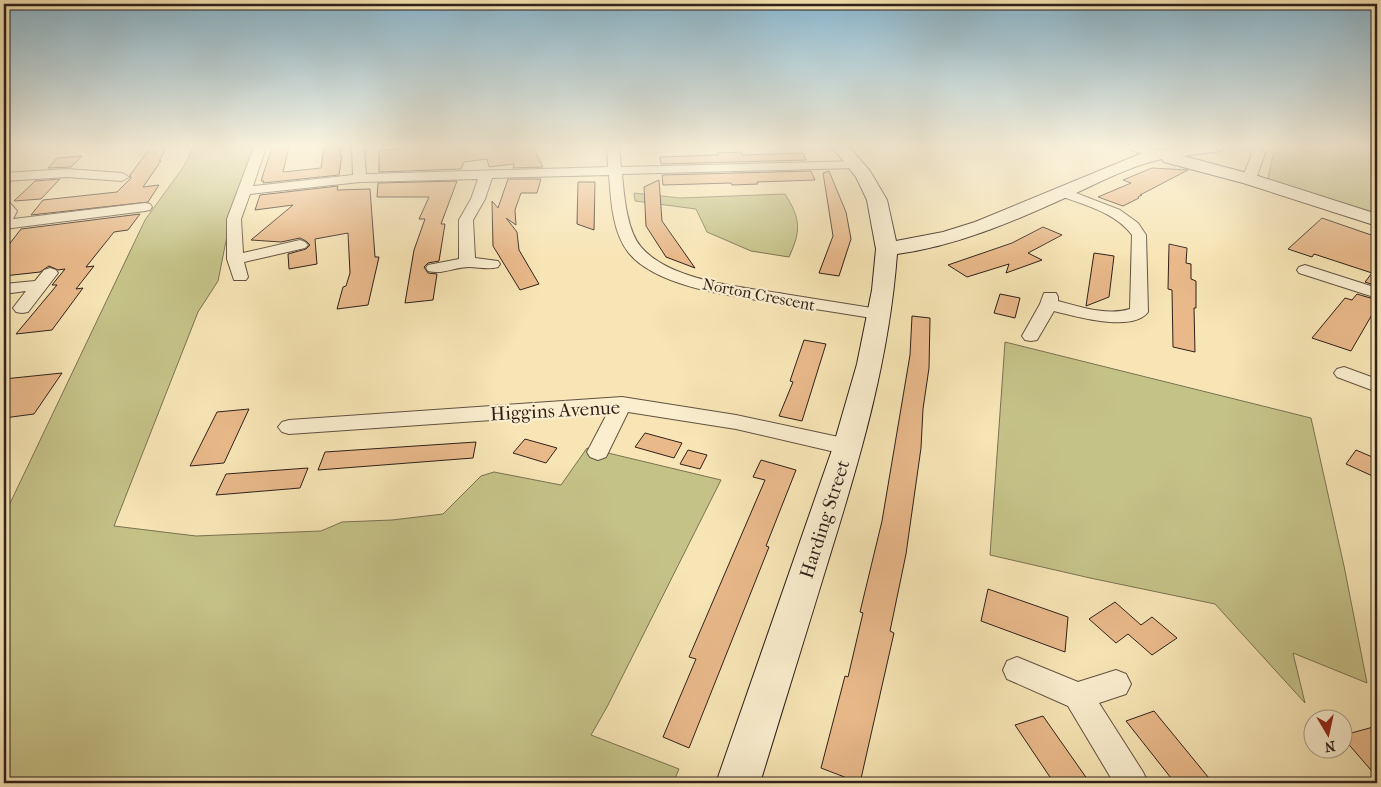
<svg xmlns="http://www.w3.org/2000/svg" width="1381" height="787" viewBox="0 0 1381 787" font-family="'IM FELL French Canon',serif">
  <rect width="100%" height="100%" fill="#f7e5b5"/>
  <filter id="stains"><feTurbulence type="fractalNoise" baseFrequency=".004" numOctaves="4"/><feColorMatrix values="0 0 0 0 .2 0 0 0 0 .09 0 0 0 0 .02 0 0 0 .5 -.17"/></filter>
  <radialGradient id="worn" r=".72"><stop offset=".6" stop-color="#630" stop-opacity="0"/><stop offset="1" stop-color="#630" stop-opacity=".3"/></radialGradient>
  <g fill="#c5c288" stroke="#7a7251">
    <polygon points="193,147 254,147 228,231 218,281 198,312 114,526 196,536 321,531 342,522 392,520 443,514 481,476 494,472 561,485 587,448 721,480 607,707 591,735 679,769 673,783 4,783 4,516 145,220 184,166"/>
    <polygon points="1275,147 1361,147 1377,152 1377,216 1267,182"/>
    <path d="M634 193 680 198 785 194C801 219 801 231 789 257L751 251 707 232 696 209 635 201Z"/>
    <polygon points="1005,342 1311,418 1344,566 1367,683 1293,653 1305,703 1215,604 1090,578 990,555"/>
  </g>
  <g fill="#e9b98a" stroke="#2f211a">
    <polygon points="151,147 167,147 159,161 161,161 143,187 159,185 148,202 31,215 43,200 117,192 131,178 130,175"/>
    <polygon points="272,147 289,147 283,172 321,168 324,147 341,147 340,155 342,155 339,175 263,183 264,181 261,181"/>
    <polygon points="415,147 533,147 543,167 513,168 514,164 489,167 487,159 464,162 461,169 379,172 379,151"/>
    <polygon points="741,152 742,155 803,153 806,160 661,164 660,157 718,155 717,153"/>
    <polygon points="82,156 71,167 48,168 57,158"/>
    <polygon points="1152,168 1188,170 1140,195 1142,195 1138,197 1139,198 1123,206 1098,197 1131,183 1123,180"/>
    <polygon points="811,171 815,180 757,182 758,184 732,185 731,183 663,185 662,175"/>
    <polygon points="829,171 846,212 851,239 839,276 819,273 833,236 823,173"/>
    <polygon points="60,179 41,199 14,201 35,181"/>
    <polygon points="508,179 541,179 537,193 521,193 515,210 516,225 506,218 517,232 519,250 539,284 520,290 493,246 492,201 498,208"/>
    <polygon points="659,180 662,221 695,268 666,257 646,226 644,187"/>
    <polygon points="457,181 441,224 445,224 439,261 428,263 424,267 428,273 437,274 433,300 405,303 414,250 425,219 419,219 429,197 377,197 378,183"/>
    <polygon points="578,182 595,182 594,230 577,224"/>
    <polygon points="338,186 337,190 370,189 375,257 379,257 368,305 337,309 343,287 346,286 350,273 348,233 315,239 317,264 289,269 288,254 306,249 310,245 306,241 300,238 281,242 251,240 293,205 255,210 260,195"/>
    <polygon points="140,214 128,230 114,232 86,267 94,266 76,289 83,288 52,330 16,334 57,285 52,285 65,269 58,270 49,266 40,272 4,276 4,251 21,229"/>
    <polygon points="1322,218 1377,237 1377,286 1365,282 1372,273 1314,254 1312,257 1288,249"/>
    <polygon points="1043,227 1062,235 1028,253 1042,260 1006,273 1009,264 967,277 948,265 1012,243"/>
    <polygon points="1169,244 1187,248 1186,263 1191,264 1191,279 1196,281 1196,308 1194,308 1195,352 1173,347 1172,290 1168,289"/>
    <polygon points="1094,253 1114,256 1109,297 1086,306"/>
    <polygon points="1000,294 1020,298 1015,318 994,313"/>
    <polygon points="1357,294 1377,300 1377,306 1351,351 1312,338 1345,298 1352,300"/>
    <polygon points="912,316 930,318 929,368 923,409 921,448 906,554 890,631 894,633 860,783 821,768 845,676 848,677 863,613 860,612 882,521 910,355"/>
    <polygon points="804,340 826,344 802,421 779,416 793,382 790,381"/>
    <polygon points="62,373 34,414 4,418 4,379"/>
    <polygon points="249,409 224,463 190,466 217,412"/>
    <polygon points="645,433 682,443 674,458 635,447"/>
    <polygon points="525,439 557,448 546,463 513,453"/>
    <polygon points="476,442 473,458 318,470 325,452"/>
    <polygon points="688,450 707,455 700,469 680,464"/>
    <polygon points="1356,450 1377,459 1377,478 1346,464"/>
    <polygon points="761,460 796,470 766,546 769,547 689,748 663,737 696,659 689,657 765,480 753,477"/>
    <polygon points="308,468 300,488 216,495 226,474"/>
    <polygon points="988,589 1068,617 1065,652 981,621"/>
    <polygon points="1115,602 1141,625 1152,617 1177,638 1152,655 1128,634 1116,643 1089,619"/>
    <polygon points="1154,711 1213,783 1175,783 1126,721"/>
    <polygon points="1043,716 1090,783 1054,783 1015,725"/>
    <polygon points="1377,726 1377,777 1344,739 1344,735"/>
  </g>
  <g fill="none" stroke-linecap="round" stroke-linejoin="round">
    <g stroke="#615241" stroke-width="2">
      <g id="street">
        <path d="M254 147H266L253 186 353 175 352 147H364L366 174 608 167 607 147H619L621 167 860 161 861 164 860 167 855 168 622 174C624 196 627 231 641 247 670 281 742 287 784 294 815 299 847 304 878 309L884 310 887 314 884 318 878 319C847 314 815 309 784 304 740 297 657 289 628 252 612 231 611 199 609 175L492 178 485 199 473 220 475 258 498 261 500 264 498 267C488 270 479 267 469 267 455 267 442 275 428 271L426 268 428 265 459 259V220L471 199 478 179 360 182 250 194 241 219 243 253 300 240 305 242 308 245 305 248 244 262 248 277 246 280H234L227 259V219Z"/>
        <path d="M1129 147C1141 147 1157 146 1165 155L1159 159 1131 150Z"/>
        <polygon points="1245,147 1259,147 1265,153 1256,179 1249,183 1242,179 1252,154"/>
        <polygon points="67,169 122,173 129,177 122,181 67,177 4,181 4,173"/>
        <path d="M1063 188 1120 210 1138 223 1146 235 1148 312C1133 333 1074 316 1054 311L1037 340 1031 341 1025 340 1022 336 1040 304 1044 293H1056L1058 297V301C1081 307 1107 316 1130 309L1132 235C1115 212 1084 205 1058 195L1056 192Z"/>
        <polygon points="4,201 9,202 17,211 13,219 145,203 150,204 152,207 150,210 145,211 4,229"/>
        <polygon points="1305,265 1377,288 1377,298 1299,273 1297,270 1299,267"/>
        <polygon points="50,268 56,270 58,273 28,312 22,313 16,312 13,308 26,291 4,294 4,284 35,281 44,270"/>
        <polygon points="1344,367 1377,379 1377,392 1337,377 1334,373 1337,369"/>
        <polygon points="622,397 736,415 848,439 856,442 859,447 856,452 848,455 736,429 628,412 606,457 598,460 590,457 587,452 608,412 289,434 282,432 278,427 282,422 289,420"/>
        <polygon points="1017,657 1078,682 1116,670 1126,674 1131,684 1126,694 1099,703 1143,772 1148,783 1114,783 1068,706 1007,679 1003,670 1007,661"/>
      </g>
    </g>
    <g stroke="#2f211a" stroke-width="2">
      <path id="secondary" d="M832 147H849L870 171 887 200 896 241 943 232 975 222 1140 154 1175 147H1223L1221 151 1183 156 1255 175 1377 214V226L1243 183 1164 162 1162 159C1129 166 1097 184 1067 197 1012 222 957 246 897 254 889 360 861 455 830 555 807 631 783 707 760 783H716L833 447 857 364 872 290 876 249 867 200 856 177Z"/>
    </g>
    <use href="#street" fill="#faeecf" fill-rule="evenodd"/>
    <use href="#secondary" fill="#faeecf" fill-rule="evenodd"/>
  </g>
  <linearGradient id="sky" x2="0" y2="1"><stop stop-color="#8ab8d0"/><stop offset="0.57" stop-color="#fbf3de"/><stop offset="1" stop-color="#fbf3de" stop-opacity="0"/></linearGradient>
  <rect width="1381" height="257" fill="url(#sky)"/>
  <g text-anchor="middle" stroke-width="4.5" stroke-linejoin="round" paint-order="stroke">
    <g font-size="16" fill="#2f211a" stroke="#faeecf">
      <text transform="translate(759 294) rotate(11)" y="6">Norton Crescent</text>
    </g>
    <g font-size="19" fill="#2f211a" stroke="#faeecf">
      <text transform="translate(555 410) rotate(-3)" y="7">Higgins Avenue</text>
      <text transform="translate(824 519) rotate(-72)" y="7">Harding Street</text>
    </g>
  </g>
  <rect width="1381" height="787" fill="none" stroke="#f7e5b5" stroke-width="20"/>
  <rect x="5" y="5" width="1371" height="777" fill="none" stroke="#2f211a" stroke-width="2.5"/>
  <rect x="10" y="10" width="1361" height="767" fill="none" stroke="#2f211a"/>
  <g transform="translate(1328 734) rotate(171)"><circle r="24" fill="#faeecf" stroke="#a99c87"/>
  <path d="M0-4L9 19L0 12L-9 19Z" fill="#8f2418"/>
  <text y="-8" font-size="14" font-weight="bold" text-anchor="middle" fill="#2f211a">N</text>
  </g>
  <rect width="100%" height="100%" filter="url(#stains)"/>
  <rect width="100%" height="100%" fill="url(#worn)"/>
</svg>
